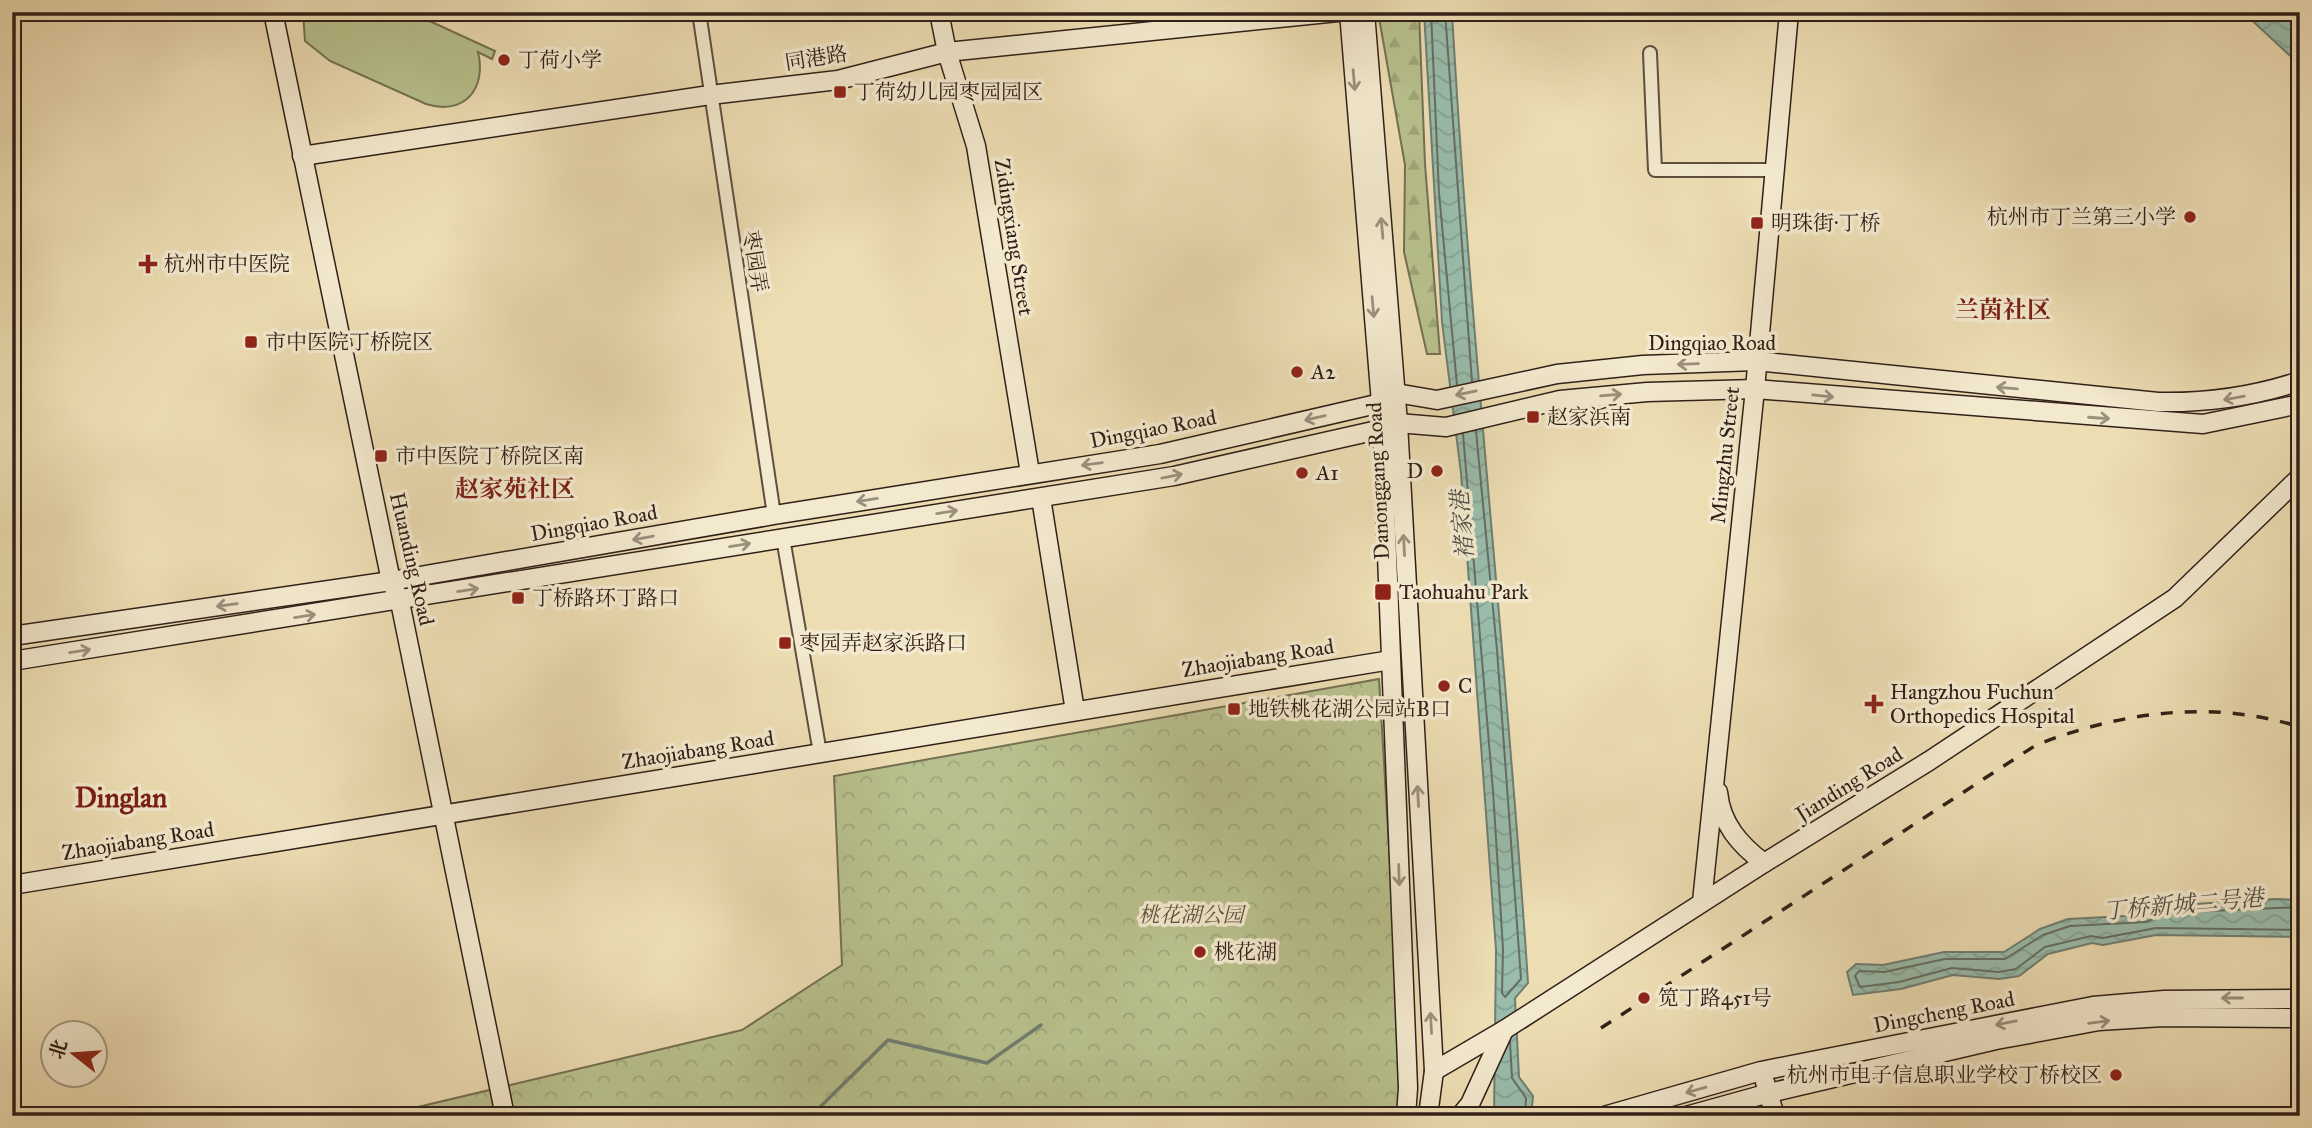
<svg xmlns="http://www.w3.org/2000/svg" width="2312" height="1128" viewBox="0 0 2312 1128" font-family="'IM FELL Great Primer','Noto Serif SC',serif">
  <defs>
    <pattern id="forest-firs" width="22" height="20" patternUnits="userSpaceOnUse" patternTransform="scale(1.75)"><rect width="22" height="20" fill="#b8c18d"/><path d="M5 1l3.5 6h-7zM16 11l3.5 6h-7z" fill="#9ea679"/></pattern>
    <pattern id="park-crowns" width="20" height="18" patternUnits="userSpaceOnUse" patternTransform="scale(1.75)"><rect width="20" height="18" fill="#b8c18d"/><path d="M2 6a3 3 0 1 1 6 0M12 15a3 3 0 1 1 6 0" fill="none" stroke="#9ea679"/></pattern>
    <pattern id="water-waves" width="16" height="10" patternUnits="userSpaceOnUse" patternTransform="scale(1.75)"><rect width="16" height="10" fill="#99bcab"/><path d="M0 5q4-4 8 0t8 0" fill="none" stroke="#84a193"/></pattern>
  </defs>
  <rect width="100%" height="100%" fill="#edddb3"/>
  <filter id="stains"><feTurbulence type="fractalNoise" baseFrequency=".00286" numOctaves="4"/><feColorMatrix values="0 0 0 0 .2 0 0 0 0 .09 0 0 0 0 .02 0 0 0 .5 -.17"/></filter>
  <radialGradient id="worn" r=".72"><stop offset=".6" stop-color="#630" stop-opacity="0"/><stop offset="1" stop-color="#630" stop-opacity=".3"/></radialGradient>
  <path fill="#b8c18d" stroke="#747053" stroke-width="2" d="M410 12 495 51 492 59 478 52C487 89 464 116 426 104L330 61 305 41 303 12Z"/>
  <polygon fill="url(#forest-firs)" stroke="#747053" stroke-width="2" points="1378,12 1419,12 1425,164 1440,354 1427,354 1404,252 1405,165"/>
  <polygon fill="url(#park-crowns)" stroke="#747053" stroke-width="2" points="1379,679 1405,1116 380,1116 742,1030 842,965 834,776"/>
  <g fill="url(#water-waves)" stroke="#6f7e71" stroke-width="2">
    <path d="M1424 12H1452C1470 337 1507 659 1528 983L1515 998 1519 1077 1533 1096 1531 1116H1494L1496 950 1461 473 1442 322Z"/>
    <polygon points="2243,12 2282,12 2300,29 2300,65"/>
    <polygon points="2274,899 2300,900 2300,937 2156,935 2103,945 2092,943 2048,954 2019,976 1999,979 1953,975 1901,989 1853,995 1847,972 1856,964 1883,965 1944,952 2004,952 2040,929 2068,919 2145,915 2163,906"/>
  </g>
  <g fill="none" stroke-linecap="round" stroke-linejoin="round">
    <g stroke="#646e62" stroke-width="2">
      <polyline points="1431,12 1439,193 1457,385"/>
      <polyline points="1445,12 1472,382"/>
      <polyline points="1463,434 1493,791 1503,949 1502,993 1505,997 1521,979 1497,650 1476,431"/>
      <polyline points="2300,907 2166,913 2146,922 2070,926 2043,935 2005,959 1945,959 1884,972 1859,971 1855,976 1860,987 1899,982 1952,968 1999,972 2016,969 2045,947 2091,936 2103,938 2156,928 2300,930"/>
      <polyline points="1510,1042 1512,1078 1526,1098 1525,1116"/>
    </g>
    <polyline stroke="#6f7e71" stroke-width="3.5" points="811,1116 888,1040 987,1063 1041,1025"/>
    <g stroke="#5f4f40" stroke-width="16">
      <g id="street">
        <polyline points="699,12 774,515"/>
        <polyline points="1650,53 1655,170 1774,170"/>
        <polyline points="783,538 820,753"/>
      </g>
    </g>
    <g stroke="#302019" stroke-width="21">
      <g id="secondary">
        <polyline points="273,12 391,581 400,602 505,1116"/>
        <polyline points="939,12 947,52 976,146 1030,473"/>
        <polyline points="1349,12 1381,403 1408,1088 1406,1116"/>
        <polyline points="1365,12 1398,423 1434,1071 1428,1116"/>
        <polyline points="302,156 710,95 838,80 947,52 1338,12"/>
        <polyline points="1041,498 1075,711"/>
        <path d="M12 636 391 581 774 515 1160 454 1381 403 1396 393 1437 400 1557 374 1643 365 1756 361 2158 402C2208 403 2252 397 2300 381"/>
        <polyline points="12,661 1174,476 1382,429 1398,423 1446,427 1560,400 1647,392 1755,389 2203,424 2300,404"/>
        <path d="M1718 792C1721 824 1740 845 1764 863"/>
        <polyline points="12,885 1391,660"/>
        <polyline points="1702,902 1755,389 1789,12"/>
        <polyline points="1434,1071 1504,1030 1764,863 1929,761 2175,598 2300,477"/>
        <polyline points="1765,1082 1775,1116"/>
        <polyline points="1460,1116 1470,1104 1504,1030"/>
        <polyline points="1604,1116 1761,1071 2093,1006 2164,1000 2300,999"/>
        <polyline points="1686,1116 1769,1093 1996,1040 2099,1021 2163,1017 2300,1018"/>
      </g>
    </g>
    <use href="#street" stroke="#f3e9ce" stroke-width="12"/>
    <use href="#secondary" stroke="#f3e9ce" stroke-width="18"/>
    <path stroke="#302019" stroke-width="3.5" stroke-dasharray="12 12" stroke-linecap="butt" d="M1601 1028 2036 745C2121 712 2211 699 2300 727"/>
  </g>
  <defs><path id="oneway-shaft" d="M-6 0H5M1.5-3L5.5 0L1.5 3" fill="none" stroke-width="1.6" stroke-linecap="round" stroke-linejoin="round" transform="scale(1.75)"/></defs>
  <g stroke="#9b8f7d">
    <use href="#oneway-shaft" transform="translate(1354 80) rotate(85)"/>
    <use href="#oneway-shaft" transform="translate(1382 228) rotate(-95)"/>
    <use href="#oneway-shaft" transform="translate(1373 307) rotate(85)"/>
    <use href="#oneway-shaft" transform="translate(1688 364) rotate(178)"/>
    <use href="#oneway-shaft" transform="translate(2007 388) rotate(-175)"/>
    <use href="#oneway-shaft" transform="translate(1466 393) rotate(168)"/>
    <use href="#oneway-shaft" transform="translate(1611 395) rotate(-5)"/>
    <use href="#oneway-shaft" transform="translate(1823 396) rotate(6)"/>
    <use href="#oneway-shaft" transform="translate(2234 398) rotate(170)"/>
    <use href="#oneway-shaft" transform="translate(1315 418) rotate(167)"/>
    <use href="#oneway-shaft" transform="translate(2099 418) rotate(4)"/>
    <use href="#oneway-shaft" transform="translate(1092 464) rotate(172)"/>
    <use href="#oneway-shaft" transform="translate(1172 476) rotate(-11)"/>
    <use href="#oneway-shaft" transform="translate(867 500) rotate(171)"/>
    <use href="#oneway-shaft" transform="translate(947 512) rotate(-9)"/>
    <use href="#oneway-shaft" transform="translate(643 538) rotate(170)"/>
    <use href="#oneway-shaft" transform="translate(740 545) rotate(-9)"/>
    <use href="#oneway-shaft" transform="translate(1404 545) rotate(-93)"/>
    <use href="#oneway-shaft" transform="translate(468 590) rotate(-9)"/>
    <use href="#oneway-shaft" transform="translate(227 605) rotate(172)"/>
    <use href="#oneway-shaft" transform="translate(305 616) rotate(-9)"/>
    <use href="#oneway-shaft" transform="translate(80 651) rotate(-9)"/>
    <use href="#oneway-shaft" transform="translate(1418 796) rotate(-93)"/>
    <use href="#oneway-shaft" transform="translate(1399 875) rotate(88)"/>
    <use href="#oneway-shaft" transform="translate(2232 998) rotate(180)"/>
    <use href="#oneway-shaft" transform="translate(2099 1022) rotate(-7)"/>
    <use href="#oneway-shaft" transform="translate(1431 1023) rotate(-93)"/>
    <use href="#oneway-shaft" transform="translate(2006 1023) rotate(169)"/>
    <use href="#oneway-shaft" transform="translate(1696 1090) rotate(164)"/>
  </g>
  <g fill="#8f2418" stroke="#f3e9ce" stroke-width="2.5">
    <circle cx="504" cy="60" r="7"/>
    <rect x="833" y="85" width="14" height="14" rx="3.5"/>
    <circle cx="2190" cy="217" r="7"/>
    <rect x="1750" y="216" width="14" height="14" rx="3.5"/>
    <path d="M144.5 253.5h7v7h7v7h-7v7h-7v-7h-7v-7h7z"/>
    <rect x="244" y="335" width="14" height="14" rx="3.5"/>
    <circle cx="1297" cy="372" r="7"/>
    <rect x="1526" y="410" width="14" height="14" rx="3.5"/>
    <rect x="374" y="449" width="14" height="14" rx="3.5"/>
    <circle cx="1437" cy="471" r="7"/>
    <circle cx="1302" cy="473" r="7"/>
    <rect x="1374" y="583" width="18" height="18" rx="3.5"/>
    <rect x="511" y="591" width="14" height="14" rx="3.5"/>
    <rect x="778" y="636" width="14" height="14" rx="3.5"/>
    <circle cx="1444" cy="686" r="7"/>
    <path d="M1870.5 693.5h7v7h7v7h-7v7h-7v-7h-7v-7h7z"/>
    <rect x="1227" y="702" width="14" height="14" rx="3.5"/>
    <circle cx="1200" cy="952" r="7"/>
    <circle cx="1644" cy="998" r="7"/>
    <circle cx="2116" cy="1075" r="7"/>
  </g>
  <g text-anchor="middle" stroke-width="7" stroke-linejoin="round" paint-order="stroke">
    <g font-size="21" fill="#302019" stroke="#f3e9ce">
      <text transform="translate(816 58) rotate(-9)" y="7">同港路</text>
      <text transform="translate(1014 237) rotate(81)" y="7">Zidingxiang Street</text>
      <text transform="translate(755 261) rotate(81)" y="7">枣园弄</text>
      <text x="1712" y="350">Dingqiao Road</text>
      <text transform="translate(1153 429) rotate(-11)" y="7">Dingqiao Road</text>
      <text transform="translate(1725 455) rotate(-84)" y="7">Mingzhu Street</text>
      <text transform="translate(1378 481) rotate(-93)" y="7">Danonggang Road</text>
      <text transform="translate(594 523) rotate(-10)" y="7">Dingqiao Road</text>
      <text transform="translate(412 559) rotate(77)" y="7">Huanding Road</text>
      <text transform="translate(1258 658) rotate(-9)" y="7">Zhaojiabang Road</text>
      <text transform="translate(698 750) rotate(-9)" y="7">Zhaojiabang Road</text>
      <text transform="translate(1849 784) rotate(-32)" y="7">Jianding Road</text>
      <text transform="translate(138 841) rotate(-9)" y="7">Zhaojiabang Road</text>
      <text transform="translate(1944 1012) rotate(-11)" y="7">Dingcheng Road</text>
    </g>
    <g font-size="21" fill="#302019" stroke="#f3e9ce" text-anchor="start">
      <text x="518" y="67">丁荷小学</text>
      <text x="854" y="99">丁荷幼儿园枣园园区</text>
      <text x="2176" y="224" text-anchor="end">杭州市丁兰第三小学</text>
      <text x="1771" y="230">明珠街·丁桥</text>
      <text x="164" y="271">杭州市中医院</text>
      <text x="265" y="349">市中医院丁桥院区</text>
      <text x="1311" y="379">A2</text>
      <text x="1547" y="424">赵家浜南</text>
      <text x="395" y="463">市中医院丁桥院区南</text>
      <text x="1423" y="478" text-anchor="end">D</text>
      <text x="1316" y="480">A1</text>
      <text x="1399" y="599">Taohuahu Park</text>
      <text x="532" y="605">丁桥路环丁路口</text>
      <text x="799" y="650">枣园弄赵家浜路口</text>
      <text x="1458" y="693">C</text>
      <text x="1890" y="699">Hangzhou Fuchun<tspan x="1890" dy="24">Orthopedics Hospital</tspan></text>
      <text x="1248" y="716">地铁桃花湖公园站B口</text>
      <text x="1214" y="959">桃花湖</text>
      <text x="1658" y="1005">笕丁路451号</text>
      <text x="2102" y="1082" text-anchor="end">杭州市电子信息职业学校丁桥校区</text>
    </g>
    <g font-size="21" font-style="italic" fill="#59503c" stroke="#f3e9ce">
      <text x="1191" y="922">桃花湖公园</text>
    </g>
    <g font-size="23" font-style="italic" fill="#504f45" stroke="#f3e9ce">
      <text transform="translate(1462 525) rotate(-95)" y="8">褚家港</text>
      <text transform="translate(2183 904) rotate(-5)" y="8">丁桥新城二号港</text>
    </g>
    <g font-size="24" font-weight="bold" fill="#7a1f14" stroke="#f3e9ce">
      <text x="2003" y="318">兰茵社区</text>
      <text x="515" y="497">赵家苑社区</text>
    </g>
    <g font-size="28" font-weight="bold" fill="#7a1f14" stroke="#f3e9ce">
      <text x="121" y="807">Dinglan</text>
    </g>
  </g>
  <rect width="2312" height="1128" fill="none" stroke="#edddb3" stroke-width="42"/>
  <rect x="14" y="14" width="2284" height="1100" fill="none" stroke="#302019" stroke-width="3.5"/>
  <rect x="21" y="21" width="2270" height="1086" fill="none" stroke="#302019" stroke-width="2"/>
  <g transform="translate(74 1054) rotate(287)"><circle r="33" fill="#f3e9ce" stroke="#a59986" stroke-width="2"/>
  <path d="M0-5L12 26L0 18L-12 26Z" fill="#8f2418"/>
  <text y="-10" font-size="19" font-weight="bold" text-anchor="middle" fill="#302019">北</text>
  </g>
  <rect width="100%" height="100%" filter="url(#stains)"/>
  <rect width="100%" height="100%" fill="url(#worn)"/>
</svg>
